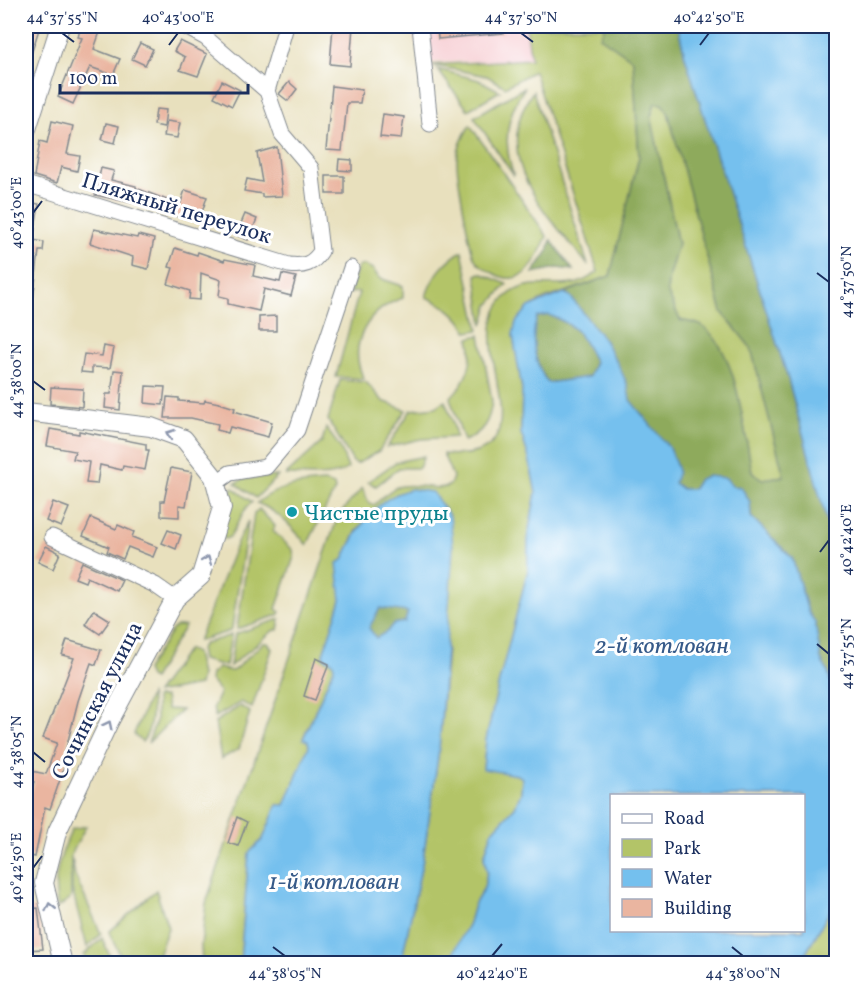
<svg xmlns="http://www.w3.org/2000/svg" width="862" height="989" viewBox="0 0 862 989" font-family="Vollkorn,serif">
  <rect width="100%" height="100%" fill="#fff"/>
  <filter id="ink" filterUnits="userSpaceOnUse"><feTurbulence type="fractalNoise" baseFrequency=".0167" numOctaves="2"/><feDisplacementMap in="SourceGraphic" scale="12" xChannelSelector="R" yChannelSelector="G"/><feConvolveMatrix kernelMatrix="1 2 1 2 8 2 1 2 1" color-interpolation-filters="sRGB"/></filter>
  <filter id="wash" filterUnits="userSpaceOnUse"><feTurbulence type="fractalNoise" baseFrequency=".008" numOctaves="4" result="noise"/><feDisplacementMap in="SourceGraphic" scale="24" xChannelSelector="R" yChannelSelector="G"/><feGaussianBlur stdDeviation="1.35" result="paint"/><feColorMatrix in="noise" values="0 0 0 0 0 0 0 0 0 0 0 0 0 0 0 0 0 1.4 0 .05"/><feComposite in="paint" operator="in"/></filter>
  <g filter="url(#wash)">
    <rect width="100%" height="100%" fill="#e8e0bd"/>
    <polygon fill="#f7cfd4" points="409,26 526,26 532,59 421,63 419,50"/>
    <g fill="#b3c468" stroke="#677a63" stroke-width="1.5">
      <path d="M526 26H605L601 37 633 60 639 157 610 276 544 299 529 307 516 322 513 335 522 389 521 433 529 458 536 493 528 535V570L499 682 486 740 483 768 518 775 522 778 521 793 515 807 492 832 484 857 487 872 484 888 474 905 469 923 448 963H401L423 859 439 750 447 650 376 509 357 530 343 560 341 600 323 654 333 662 334 668 303 738 308 741 309 746 285 805H277L263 839 249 853 240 963 202 964 201 945 206 903 338 516 362 488 369 503 374 505C381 499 389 490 397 487 415 481 437 493 450 485L453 477 443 454C558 465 456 340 507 296 529 277 553 289 578 283 585 281 592 276 598 272L534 71 505 87 487 76 432 65 531 59Z"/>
      <polygon points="437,69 479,80 500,91 468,110"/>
      <path d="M525 87C506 115 502 143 514 176L474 117Z"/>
      <path d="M533 91 588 265C547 214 487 159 533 91Z"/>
      <path d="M655 103 662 104 668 112 722 312 751 348 784 476 762 479 752 472C744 432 738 350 702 326 696 322 686 322 680 320L667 291 669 275 678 244 651 116Z"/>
      <path d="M470 125 547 236C537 260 524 291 493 273 487 270 479 266 475 259 470 252 456 170 457 159 458 147 463 136 470 125Z"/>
      <path d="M462 251 479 330 468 332C457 313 445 305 426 297 431 278 445 261 462 251Z"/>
      <path d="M364 265 373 269 379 278 403 286V298C369 309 346 343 364 379L336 377 359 292 350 293 358 266Z"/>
      <polygon points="480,273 507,284 489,305 483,325 476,275"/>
      <path d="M480 335 492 401C490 421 483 433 464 441L450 398C467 381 475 361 469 338Z"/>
      <polygon points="340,380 366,382 383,401 406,410 379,451 357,464 353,462 328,420"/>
      <polygon points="445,401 453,422 456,437 421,439 387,447 411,410 436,407"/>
      <path d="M326 428 340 447 348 468C332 480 306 475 286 475L322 442Z"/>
      <polygon points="424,456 419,468 399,468 376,486 368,482 396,462"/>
      <polygon points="278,476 256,498 235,483 244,479"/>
      <path d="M324 482 334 485 335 490 307 545C295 530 277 510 257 503 278 486 298 484 324 482Z"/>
      <polygon points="232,487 252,502 246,508 230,537 225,539 220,536 220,529"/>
      <polygon points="259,509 275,526 273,531 293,550 294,557 276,609 280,612 278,615 237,629 254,514"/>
      <polygon points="248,521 232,628 230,631 198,641 238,540"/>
      <polygon points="280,619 278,630 274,630 230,666 235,634"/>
      <polygon points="177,626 185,626 153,679 149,677 146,670 172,630"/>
      <polygon points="231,635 226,666 202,660 200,649 204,644"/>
      <polygon points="263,643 268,643 272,649 252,708 241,702 215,717 213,707 220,692 210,680 211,674 218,668 231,671 234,670"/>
      <polygon points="188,649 196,653 201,675 199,685 156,693"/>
      <path d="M150 695C153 710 152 730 142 742L134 734Z"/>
      <polygon points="156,697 165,697 167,709 182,710 148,743 156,721"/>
      <polygon points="240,706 250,712 239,749 221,759 215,722"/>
      <path d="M86 826 71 855V898L58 908C51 878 60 856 72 829Z"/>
      <polygon points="72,859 75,875 101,934 87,947 72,889"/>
      <polygon points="156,890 168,928 155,963 124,963 109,932"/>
      <polygon points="836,900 836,941 826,963 800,964"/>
      <polygon points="102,938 113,963 86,963 84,955"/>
    </g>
    <g fill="#8eaa5c" stroke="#546c5d" stroke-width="1.5" fill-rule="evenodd">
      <path d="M605 26H678L685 56 787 375 836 555V699L827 670 821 660 815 622 808 612 792 558 751 517 750 502 732 486 699 479 693 489H682L674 483 671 450 629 400 627 384 604 340 570 296 564 293 610 276 639 157 633 60 600 37ZM655 103 662 104 668 112 722 312 751 348 784 476 762 479 752 472C744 432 738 350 702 326 696 322 686 322 680 320L667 291 669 275 678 244 651 116Z"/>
      <polygon points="551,240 573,270 557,268 533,273 548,251"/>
      <path d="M549 315C581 328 580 334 595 362L589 377 548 383C534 364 530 339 536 317Z"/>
      <polygon points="380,608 408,611 405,622 393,624 387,632 376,638 368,628"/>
    </g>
    <g fill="#74c0ee" stroke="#4878a6" stroke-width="1.5" fill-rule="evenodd">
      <polygon points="678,26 836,26 836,555 787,375 685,56"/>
      <path d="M564 293 570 296 604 340 618 364 627 384 630 400 671 450 678 471 674 483 682 489H693L699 479 707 476 726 478 732 486 741 487 750 502 751 517 792 558 808 612 815 622 821 660 827 670 836 699V900L800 963H448L469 923 474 905 484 888 487 872 484 857 492 832 515 807 521 793 522 778 518 775 483 769 486 740 499 682 528 570V535L536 493 529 458 521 433 522 389 513 335 516 322 529 307ZM549 315C581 327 580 335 595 362L589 377 548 383C534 365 530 339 537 317ZM612 796H804V930H612Z"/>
      <path d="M412 489 432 492 450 516 453 547 439 750 423 859 401 963H240L249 853 263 839 277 805H285L309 746 308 741 303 739 334 668 333 662 324 658 323 654 341 600 337 563 343 560C356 529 377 496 412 489ZM380 608 408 612 405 622 393 624 387 632 376 638 369 628Z"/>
    </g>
    <g id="blocks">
      <g fill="#eab5a0">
        <polygon points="26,26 40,26 28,64 26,64"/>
        <polygon points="81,26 102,26 94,49 120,59 113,75 90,67 73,104 58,97 82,38 78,37"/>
        <polygon points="333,26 353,26 350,66 330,64"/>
        <polygon points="437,26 502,26 503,33 438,39"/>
        <polygon points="180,41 207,54 198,76 180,70 185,57 174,51"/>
        <polygon points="140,43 153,49 145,65 132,59"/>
        <polygon points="222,81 240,90 232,106 214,97"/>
        <polygon points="289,82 297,89 288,101 279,94"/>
        <polygon points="332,86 362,90 360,103 347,103 342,151 326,150"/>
        <polygon points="156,109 166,110 164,127 154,125"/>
        <polygon points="383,114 404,117 401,139 380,137"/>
        <polygon points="52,121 73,126 67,154 80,156 77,171 61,167 57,183 34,176 40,141 47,143"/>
        <polygon points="167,121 180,123 177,138 164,136"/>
        <polygon points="106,123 119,126 115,143 102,140"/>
        <polygon points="277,147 282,196 262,197 262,194 244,191 247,179 262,182 257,153"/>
        <polygon points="339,159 352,160 352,171 338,170"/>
        <polygon points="101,168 114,171 111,180 136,186 136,188 180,205 185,190 207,197 199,221 169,215 170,211 133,200 133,203 95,195"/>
        <rect x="326" y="176" width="18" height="18"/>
        <polygon points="28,202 39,204 33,240 44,242 43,251 39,251 32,308 26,308 26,218"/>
        <polygon points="245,214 257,219 248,240 236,235"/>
        <polygon points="94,229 137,238 138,235 154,239 148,269 132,265 133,257 90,243"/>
        <polygon points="175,248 197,255 198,252 224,261 225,259 255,265 253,276 280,282 282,274 296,277 291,296 264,289 259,311 228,304 228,298 219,296 221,280 201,273 200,300 189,299 190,291 168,284 173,268 169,267"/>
        <polygon points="276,316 276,331 259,331 259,317"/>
        <polygon points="104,346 114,348 110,368 92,367 92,373 81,372 84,354 102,356"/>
        <polygon points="114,370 123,371 120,410 105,408 106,394 111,394"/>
        <polygon points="146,386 165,387 163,405 145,403"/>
        <polygon points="51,387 83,389 82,407 50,404"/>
        <polygon points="167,397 179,398 179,401 204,403 205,400 219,403 235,408 234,411 272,422 268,437 230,427 228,433 217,430 218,424 191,418 165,418"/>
        <polygon points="50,429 79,434 79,431 146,444 146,450 149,450 145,470 123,466 122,470 100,465 97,484 86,483 89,462 73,459 75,451 47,446"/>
        <polygon points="171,468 192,472 186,506 179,505 179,517 161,516 161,501 164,501"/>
        <polygon points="53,502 69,508 61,527 46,521"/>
        <polygon points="91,518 116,529 118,525 134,532 132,537 157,547 153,557 128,547 123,559 107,552 109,547 83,536"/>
        <polygon points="168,530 181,535 176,549 162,543"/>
        <polygon points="46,546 60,553 53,569 38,562"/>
        <polygon points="82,562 122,580 117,591 87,577 85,582 75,578"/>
        <polygon points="94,610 110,620 100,634 85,624"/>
        <polygon points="67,640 101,650 96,665 91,663 78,701 63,761 66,762 50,809 45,807 35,857 26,855 26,808 34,782 26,781 26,770 46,774 57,743 43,738 74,658 62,655"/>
        <polygon points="316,658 329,664 315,700 304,696"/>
        <polygon points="237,817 247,822 238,846 228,843"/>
        <polygon points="38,908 43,949 26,950 26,909"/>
      </g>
    </g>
  </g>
  <g filter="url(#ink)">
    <use href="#blocks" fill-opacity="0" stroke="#82888e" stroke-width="1.5"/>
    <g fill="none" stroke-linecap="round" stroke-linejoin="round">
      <g stroke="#82888e" stroke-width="17">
        <g id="minor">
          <polyline points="420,26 430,124"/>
          <polyline points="267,91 286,26"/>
          <path d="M26 184 289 265C304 267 313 264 321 251L311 168 282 134 267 91 206 38 184 26"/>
          <polyline points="216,483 230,473 266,467 297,430 351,268"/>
          <polyline points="52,537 155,585 175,599"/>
        </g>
      </g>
      <g stroke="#82888e" stroke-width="20">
        <g id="tertiary">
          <polyline points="26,132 60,26"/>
          <polyline points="26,412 151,427 184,439 214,477 222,508 201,576 175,599 109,722 57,832 44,883 63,964"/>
        </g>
      </g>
      <use href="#minor" stroke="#fff" stroke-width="15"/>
      <use href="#tertiary" stroke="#fff" stroke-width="18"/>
    </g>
    <defs><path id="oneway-chevron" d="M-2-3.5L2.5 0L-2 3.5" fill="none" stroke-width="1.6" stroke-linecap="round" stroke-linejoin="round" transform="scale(1.5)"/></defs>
    <g stroke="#8d97ae">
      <use href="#oneway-chevron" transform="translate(170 434) rotate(-160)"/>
      <use href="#oneway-chevron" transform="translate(207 560) rotate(-70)"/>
      <use href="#oneway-chevron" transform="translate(108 725) rotate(-64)"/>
      <use href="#oneway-chevron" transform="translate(50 907) rotate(-103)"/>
    </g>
  </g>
  <path fill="none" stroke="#1b2f5e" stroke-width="2" d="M62 33 74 42M521 33 533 42M169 45 178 33M700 45 709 33M33 213 42 201M817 273 829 282M33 381 45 390M820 552 829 540M817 644 829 654M33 752 45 762M33 868 42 856M273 947 285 956M732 947 743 956M492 956 502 944"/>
  <circle fill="#0f9aa8" stroke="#fff" stroke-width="2" cx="292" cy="512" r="6"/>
  <g text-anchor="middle" stroke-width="6" stroke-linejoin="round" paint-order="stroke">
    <g font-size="22" fill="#1b2f5e" stroke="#fff">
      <text transform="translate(177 207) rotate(17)" y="8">Пляжный переулок</text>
      <text transform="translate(96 700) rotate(-63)" y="8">Сочинская улица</text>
    </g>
    <g font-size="22" fill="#0d838f" stroke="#fff" text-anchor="start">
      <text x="304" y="520">Чистые пруды</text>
    </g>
    <g font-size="24" font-style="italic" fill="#365a89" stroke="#fff">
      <text x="662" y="653">2-й котлован</text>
      <text x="334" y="889">1-й котлован</text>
    </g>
  </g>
  <rect width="862" height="989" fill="none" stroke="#fff" stroke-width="66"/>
  <rect x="610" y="794" width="195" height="138" fill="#ffffff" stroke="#a4acbf" stroke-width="1.5"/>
  <rect x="622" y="814" width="30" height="9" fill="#ffffff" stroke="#a4acbf" stroke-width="1.5"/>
  <text x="664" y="824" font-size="18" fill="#1b2f5e">Road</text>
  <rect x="622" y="839" width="30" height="18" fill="#b3c468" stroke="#a4acbf" stroke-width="1.5"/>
  <text x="664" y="854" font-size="18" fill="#1b2f5e">Park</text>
  <rect x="622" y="869" width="30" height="18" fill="#74c0ee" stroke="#a4acbf" stroke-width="1.5"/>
  <text x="664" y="884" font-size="18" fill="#1b2f5e">Water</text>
  <rect x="622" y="899" width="30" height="18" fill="#eab5a0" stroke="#a4acbf" stroke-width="1.5"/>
  <text x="664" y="914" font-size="18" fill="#1b2f5e">Building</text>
  <path d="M60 84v9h188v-9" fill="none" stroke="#1b2f5e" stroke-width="3"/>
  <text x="69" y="84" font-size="18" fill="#1b2f5e" stroke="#ffffff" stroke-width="4.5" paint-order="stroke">100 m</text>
  <rect x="33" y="33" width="796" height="923" fill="none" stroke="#1b2f5e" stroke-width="2"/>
  <g font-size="15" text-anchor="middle" fill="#1b2f5e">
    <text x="62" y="22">44°37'55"N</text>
    <text x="178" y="22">40°43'00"E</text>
    <text x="521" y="22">44°37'50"N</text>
    <text x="709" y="22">40°42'50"E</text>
    <text transform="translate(16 213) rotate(-90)" y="5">40°43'00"E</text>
    <text transform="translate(846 282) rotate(-90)" y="5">44°37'50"N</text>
    <text transform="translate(16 381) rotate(-90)" y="5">44°38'00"N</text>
    <text transform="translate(846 540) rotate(-90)" y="5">40°42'40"E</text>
    <text transform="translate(846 654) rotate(-90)" y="5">44°37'55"N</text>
    <text transform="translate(16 752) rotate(-90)" y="5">44°38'05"N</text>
    <text transform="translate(16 868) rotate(-90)" y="5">40°42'50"E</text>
    <text x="285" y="978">44°38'05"N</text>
    <text x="492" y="978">40°42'40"E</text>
    <text x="743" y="978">44°38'00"N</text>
  </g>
</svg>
